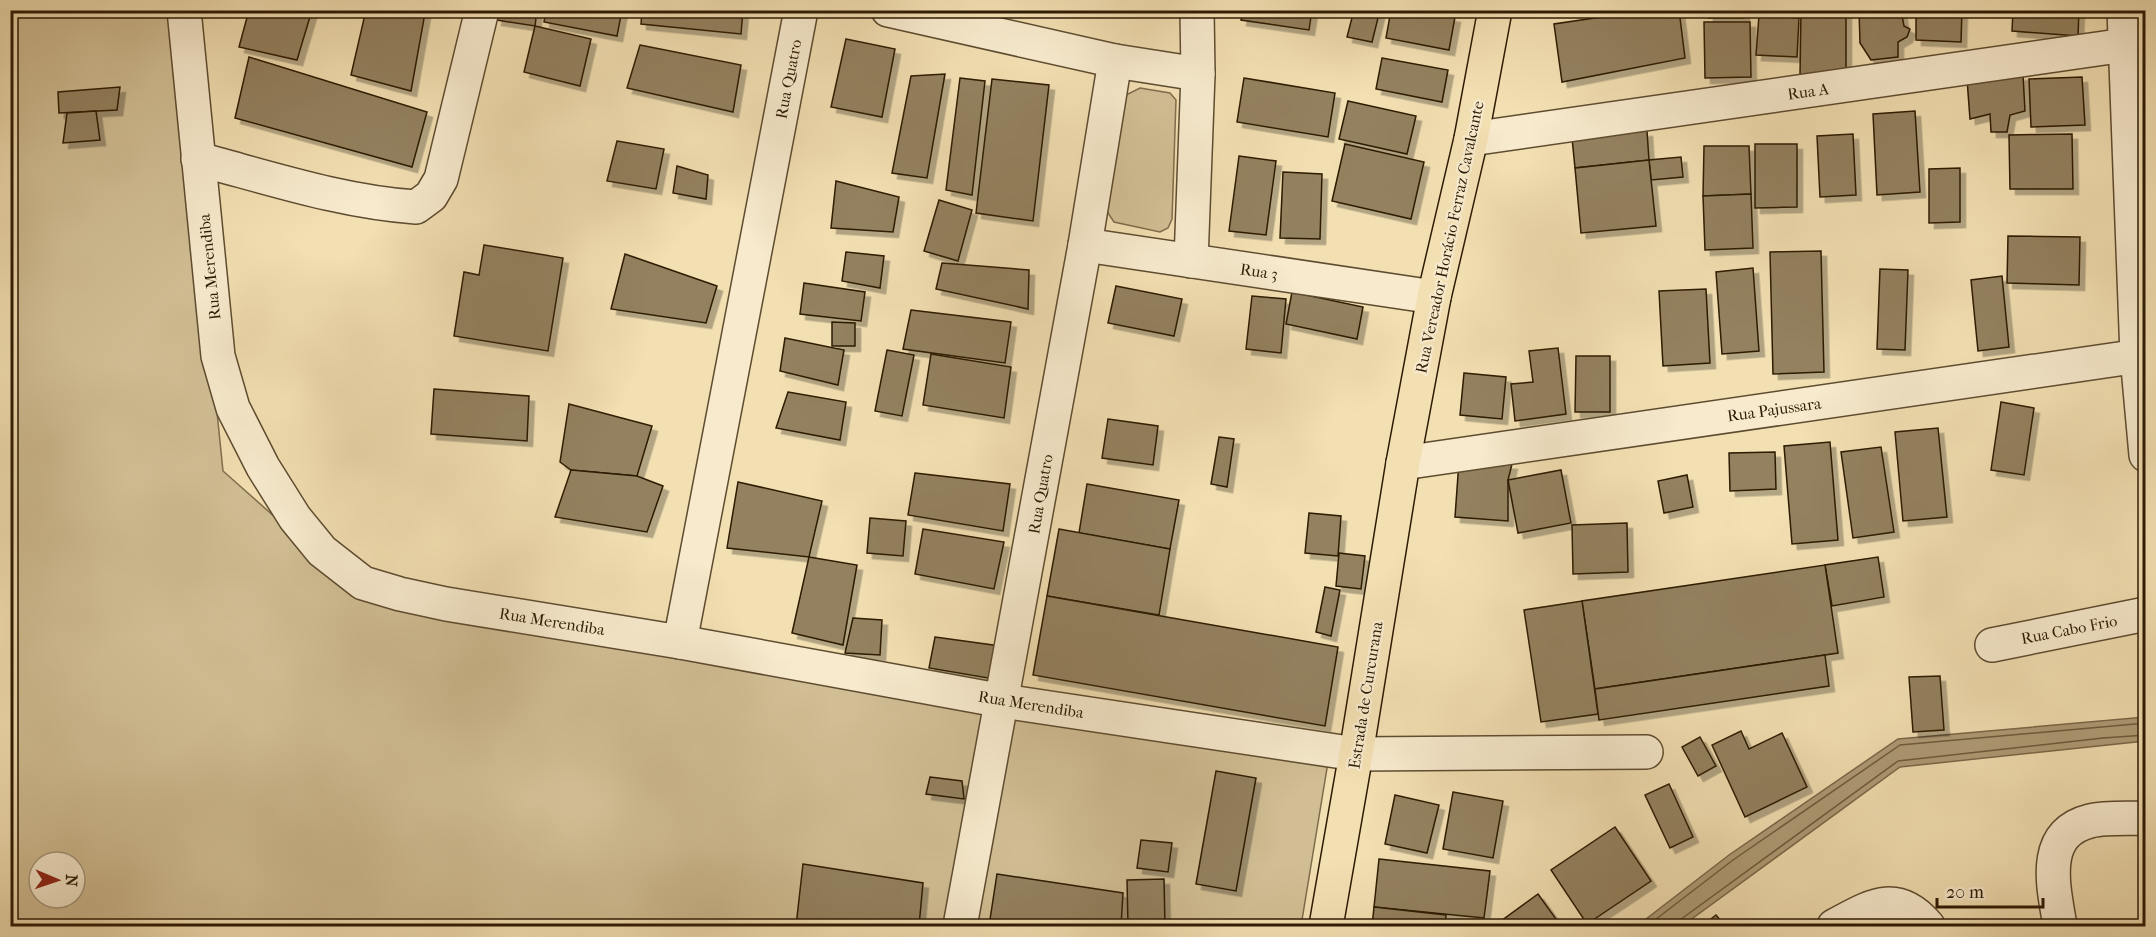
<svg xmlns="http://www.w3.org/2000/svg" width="2156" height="937" viewBox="0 0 2156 937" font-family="'IM FELL French Canon',serif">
  <defs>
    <filter id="shadow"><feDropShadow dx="5.5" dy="5.5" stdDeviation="0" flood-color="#0004"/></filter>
  </defs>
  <rect width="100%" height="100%" fill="#f2dfb2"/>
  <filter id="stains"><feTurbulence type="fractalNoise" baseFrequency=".00333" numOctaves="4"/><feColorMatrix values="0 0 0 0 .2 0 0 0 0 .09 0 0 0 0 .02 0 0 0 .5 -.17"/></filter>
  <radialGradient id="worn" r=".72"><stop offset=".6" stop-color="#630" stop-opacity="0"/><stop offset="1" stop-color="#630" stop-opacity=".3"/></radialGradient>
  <g fill="#d1be94" stroke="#7f6c4c" stroke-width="1.5" fill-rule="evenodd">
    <path d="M10 11H176L223 471 365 597 1330 750 1301 926H11ZM39 862H75V898H39Z"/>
    <polygon points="1140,88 1170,93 1176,100 1172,219 1168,228 1160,232 1114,222 1108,213 1103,197 1126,95"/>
  </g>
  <polygon fill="#af9c77" stroke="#7b6849" stroke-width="1.5" points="2145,717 2145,741 1900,767 1682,926 1637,926 1729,855 1898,739"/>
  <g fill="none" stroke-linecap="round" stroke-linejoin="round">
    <g stroke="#6e5c3e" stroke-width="1.5">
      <polyline points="1647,926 1733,860 1900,745 2146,723"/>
      <polyline points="1678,926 1679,921 1684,917 1898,761 2103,738 2146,735"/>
    </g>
  </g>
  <g fill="#93815e" stroke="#2d1b04" stroke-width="1.5" filter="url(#shadow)">
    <polygon points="249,10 312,10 297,60 239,47"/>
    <polygon points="366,10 417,10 425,13 411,91 351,75"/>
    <polygon points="498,10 537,10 535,26 496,20"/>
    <polygon points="546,10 622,10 617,36 544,22"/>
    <polygon points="642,10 743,10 741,34 641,24"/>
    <polygon points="1243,10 1312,10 1309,30 1241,20"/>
    <polygon points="1354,10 1380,10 1372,42 1347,37"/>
    <polygon points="1391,10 1417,10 1455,17 1449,50 1386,38"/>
    <polygon points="1649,10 1679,10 1685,58 1562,82 1554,24"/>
    <rect x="1708" y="10" width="36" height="8"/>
    <polygon points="1801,10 1846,10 1846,76 1800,76"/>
    <polygon points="1859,10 1901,10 1904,26 1910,29 1907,37 1898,42 1898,57 1871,60 1860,43"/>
    <polygon points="1916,10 1962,10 1961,42 1916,40"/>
    <polygon points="2013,10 2079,10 2078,36 2012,31"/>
    <polygon points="1759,15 1799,18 1797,57 1756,55"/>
    <polygon points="1704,22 1750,22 1751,77 1705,78"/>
    <polygon points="535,26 591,39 580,86 524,72"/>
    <polygon points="846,39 895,49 882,117 831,107"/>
    <polygon points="640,45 741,65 733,112 627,88"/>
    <polygon points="249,57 427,112 412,167 235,118"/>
    <polygon points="1382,58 1448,70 1442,102 1376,89"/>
    <polygon points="945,74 927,178 892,173 911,76"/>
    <polygon points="2023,75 2025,111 2010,115 2007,132 1991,132 1990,114 1970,119 1967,79"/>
    <polygon points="2082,77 2085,125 2031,127 2029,79"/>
    <polygon points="960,78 985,81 972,195 946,190"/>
    <polygon points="1244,78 1335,93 1328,137 1237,122"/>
    <polygon points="992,79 1049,85 1033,221 976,213"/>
    <polygon points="120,87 117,110 59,113 58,92"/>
    <polygon points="1348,101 1416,116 1407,154 1339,139"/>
    <polygon points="96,111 100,140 63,143 67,113"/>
    <polygon points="1915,111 1920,192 1877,195 1873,114"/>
    <polygon points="1647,131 1649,160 1575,168 1572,138"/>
    <polygon points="1853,134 1856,195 1820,197 1817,136"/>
    <polygon points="2072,134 2073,189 2010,189 2009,135"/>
    <polygon points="617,141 664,149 656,189 607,181"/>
    <polygon points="1345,144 1424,162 1411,219 1332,201"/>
    <polygon points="1755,144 1797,144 1797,207 1755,208"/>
    <polygon points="1704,146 1749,146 1751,194 1703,196"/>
    <polygon points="1239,156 1276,161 1266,235 1229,231"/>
    <polygon points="1681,157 1683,177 1651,180 1649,160"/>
    <polygon points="1649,160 1656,226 1581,233 1575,168"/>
    <polygon points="677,166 708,175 706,199 673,193"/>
    <polygon points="1960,168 1960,222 1929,223 1929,169"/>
    <polygon points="1283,172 1322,174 1320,239 1280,238"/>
    <polygon points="836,181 899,197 893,232 831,228"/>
    <polygon points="1751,194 1753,248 1705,250 1703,196"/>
    <polygon points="939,200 972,210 958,261 924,251"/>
    <polygon points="2008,236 2080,237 2079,285 2007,283"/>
    <polygon points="484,245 563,258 548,351 454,336 464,272 479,275"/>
    <polygon points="1821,251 1824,372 1773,374 1770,252"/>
    <polygon points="846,252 884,256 880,288 842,281"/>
    <polygon points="625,254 717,286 706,323 611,309"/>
    <polygon points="942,263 1029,270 1028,309 936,289"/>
    <polygon points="1753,268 1759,351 1722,354 1716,272"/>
    <polygon points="1880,269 1908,270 1905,350 1877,349"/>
    <polygon points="2002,276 2009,347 1978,351 1971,280"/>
    <polygon points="804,283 865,292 861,321 800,314"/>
    <polygon points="1116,286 1182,299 1174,336 1108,323"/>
    <polygon points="1706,289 1710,363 1663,366 1659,291"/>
    <polygon points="1292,292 1363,307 1357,339 1286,324"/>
    <polygon points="1252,296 1286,299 1281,353 1246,349"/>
    <polygon points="911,310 1011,322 1005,363 903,349"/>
    <polygon points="832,322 855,323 855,346 832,346"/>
    <polygon points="785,338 844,350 838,385 780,371"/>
    <polygon points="1558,348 1566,414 1515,421 1511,384 1533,382 1529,351"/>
    <polygon points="887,350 914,355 902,416 875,411"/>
    <polygon points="931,354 1011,367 1004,418 923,405"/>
    <polygon points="1576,356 1610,356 1610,412 1575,412"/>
    <polygon points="1464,373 1506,377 1502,419 1460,415"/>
    <polygon points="434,389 529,396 527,441 431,434"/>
    <polygon points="788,392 846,402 840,440 776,428"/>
    <polygon points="2001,402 2034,408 2024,475 1991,470"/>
    <polygon points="569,404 652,426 637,476 571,470 560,462"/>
    <polygon points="1108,419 1158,426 1153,465 1102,458"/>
    <polygon points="1938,428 1947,517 1903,521 1895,432"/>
    <polygon points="1219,437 1234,439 1227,487 1211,484"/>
    <polygon points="1830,442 1838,540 1792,544 1784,446"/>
    <polygon points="1881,447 1894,532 1853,538 1841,452"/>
    <polygon points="1775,452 1776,489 1730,491 1729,453"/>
    <polygon points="1459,461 1512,464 1508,480 1508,521 1455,517"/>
    <polygon points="571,470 637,476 663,486 647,532 555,517"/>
    <polygon points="1561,470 1571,523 1518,533 1508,480"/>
    <polygon points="915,473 1010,484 1003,531 908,515"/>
    <polygon points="1687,475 1693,507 1664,513 1658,481"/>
    <polygon points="738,482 822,501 809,557 727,548"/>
    <polygon points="1087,484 1179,500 1170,549 1079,533"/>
    <polygon points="1309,513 1341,516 1338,556 1305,553"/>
    <polygon points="870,518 906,521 903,556 867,553"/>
    <polygon points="1627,523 1628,572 1573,574 1572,525"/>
    <polygon points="923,529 1004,542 994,589 915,574"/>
    <polygon points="1059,529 1170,549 1159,615 1047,596"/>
    <polygon points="1339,553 1365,556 1361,589 1336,586"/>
    <polygon points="809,557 857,565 843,645 792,633"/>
    <polygon points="1878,557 1884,597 1832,606 1825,565"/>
    <polygon points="1825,565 1838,653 1595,689 1582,601"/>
    <polygon points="1325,587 1340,590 1331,636 1316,632"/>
    <polygon points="1047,596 1338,647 1325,726 1033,675"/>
    <polygon points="1582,601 1598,714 1541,722 1524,610"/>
    <polygon points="853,618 882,620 880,655 845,653"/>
    <polygon points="935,637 1000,646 994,679 929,668"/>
    <polygon points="1825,655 1829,686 1599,720 1595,689"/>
    <polygon points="1940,676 1944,730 1913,732 1909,677"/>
    <polygon points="1741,731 1749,749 1782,733 1807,787 1745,817 1712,745"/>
    <polygon points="1700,737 1716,766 1698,776 1682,747"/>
    <polygon points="1216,771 1256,778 1236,891 1196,884"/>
    <polygon points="930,777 962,781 964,799 926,794"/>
    <polygon points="1669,784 1693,837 1670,848 1645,795"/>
    <polygon points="1453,792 1503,801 1493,858 1443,849"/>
    <polygon points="1395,795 1439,805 1427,853 1385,844"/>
    <polygon points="1615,827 1651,881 1587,924 1551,870"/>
    <polygon points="1141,840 1172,843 1168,872 1137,868"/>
    <polygon points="1379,859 1490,871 1484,918 1374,907"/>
    <polygon points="803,864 923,883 919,926 796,926"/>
    <polygon points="997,874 1123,893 1121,926 989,926"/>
    <polygon points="1164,879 1165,926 1128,926 1127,880"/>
    <polygon points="1538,894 1556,919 1546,926 1494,926"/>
    <polygon points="1374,907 1446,915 1445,926 1372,926"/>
    <polygon points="1716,915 1725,926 1702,926"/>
  </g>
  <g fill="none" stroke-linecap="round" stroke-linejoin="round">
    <g stroke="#5e4c30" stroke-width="36">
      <g id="street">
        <polyline points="184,10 218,356 233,408 263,467 295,518 322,551 363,583 400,594 446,604 680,642 1003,701 1356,754 1646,752"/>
        <polyline points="888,10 1115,61 1198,74"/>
        <polyline points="2124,10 2137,356 2146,455"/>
        <polyline points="1471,139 2146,42"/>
        <path d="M198 159C270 178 342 202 416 207L431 196 441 179 482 10"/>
        <polyline points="1085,245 1434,297"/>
        <polyline points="1191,261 1198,74 1197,10"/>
        <polyline points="1403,463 2146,355"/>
        <polyline points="680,642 801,10"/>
        <polyline points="1992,645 2146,614"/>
        <polyline points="960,926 1085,245 1115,61"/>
        <path d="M1834 926C1870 907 1896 888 1928 926"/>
        <path d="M2060 926C2054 888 2039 834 2090 821 2107 817 2128 819 2146 818"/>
      </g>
    </g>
    <g stroke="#2d1b04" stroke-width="36">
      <polyline id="primary" points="1326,926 1356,754 1403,463 1434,297 1471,139 1495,10"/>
    </g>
    <use href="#street" stroke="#f7eacd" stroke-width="33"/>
    <use href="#primary" stroke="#f2dfb2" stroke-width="33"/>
  </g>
  <g text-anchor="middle" stroke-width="4.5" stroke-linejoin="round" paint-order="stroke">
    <g font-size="16" fill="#2d1b04" stroke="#f7eacd">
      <text transform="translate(788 79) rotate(-79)" y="6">Rua Quatro</text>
      <text transform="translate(1808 91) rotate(-8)" y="6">Rua A</text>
      <text transform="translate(1449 237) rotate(-78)" y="6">Rua Vereador Horácio Ferraz Cavalcante</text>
      <text transform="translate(209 267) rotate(-96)" y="6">Rua Merendiba</text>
      <text transform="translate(1259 271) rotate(8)" y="6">Rua 3</text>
      <text transform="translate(1774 409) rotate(-8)" y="6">Rua Pajussara</text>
      <text transform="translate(1040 494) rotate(-80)" y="6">Rua Quatro</text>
      <text transform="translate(552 621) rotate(9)" y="6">Rua Merendiba</text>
      <text transform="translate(2069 629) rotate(-11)" y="6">Rua Cabo Frio</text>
      <text transform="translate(1365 695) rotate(-81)" y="6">Estrada de Curcurana</text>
      <text transform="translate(1031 704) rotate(9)" y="6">Rua Merendiba</text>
    </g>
  </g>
  <rect width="2156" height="937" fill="none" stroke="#f2dfb2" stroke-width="36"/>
  <rect x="12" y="12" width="2132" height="913" fill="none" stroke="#2d1b04" stroke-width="3"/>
  <rect x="18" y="18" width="2120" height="901" fill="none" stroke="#2d1b04" stroke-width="1.5"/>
  <g transform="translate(57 880) rotate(92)"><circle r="28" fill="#f7eacd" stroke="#a6977d" stroke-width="1.5"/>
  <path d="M0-4.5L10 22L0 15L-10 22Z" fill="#8f2418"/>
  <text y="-9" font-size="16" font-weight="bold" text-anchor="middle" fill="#2d1b04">N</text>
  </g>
  <path d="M1937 898v9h106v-9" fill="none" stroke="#2d1b04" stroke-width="3"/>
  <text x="1946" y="898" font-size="18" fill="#2d1b04" stroke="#f7eacd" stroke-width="4.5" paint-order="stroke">20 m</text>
  <rect width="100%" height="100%" filter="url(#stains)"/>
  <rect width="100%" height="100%" fill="url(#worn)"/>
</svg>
